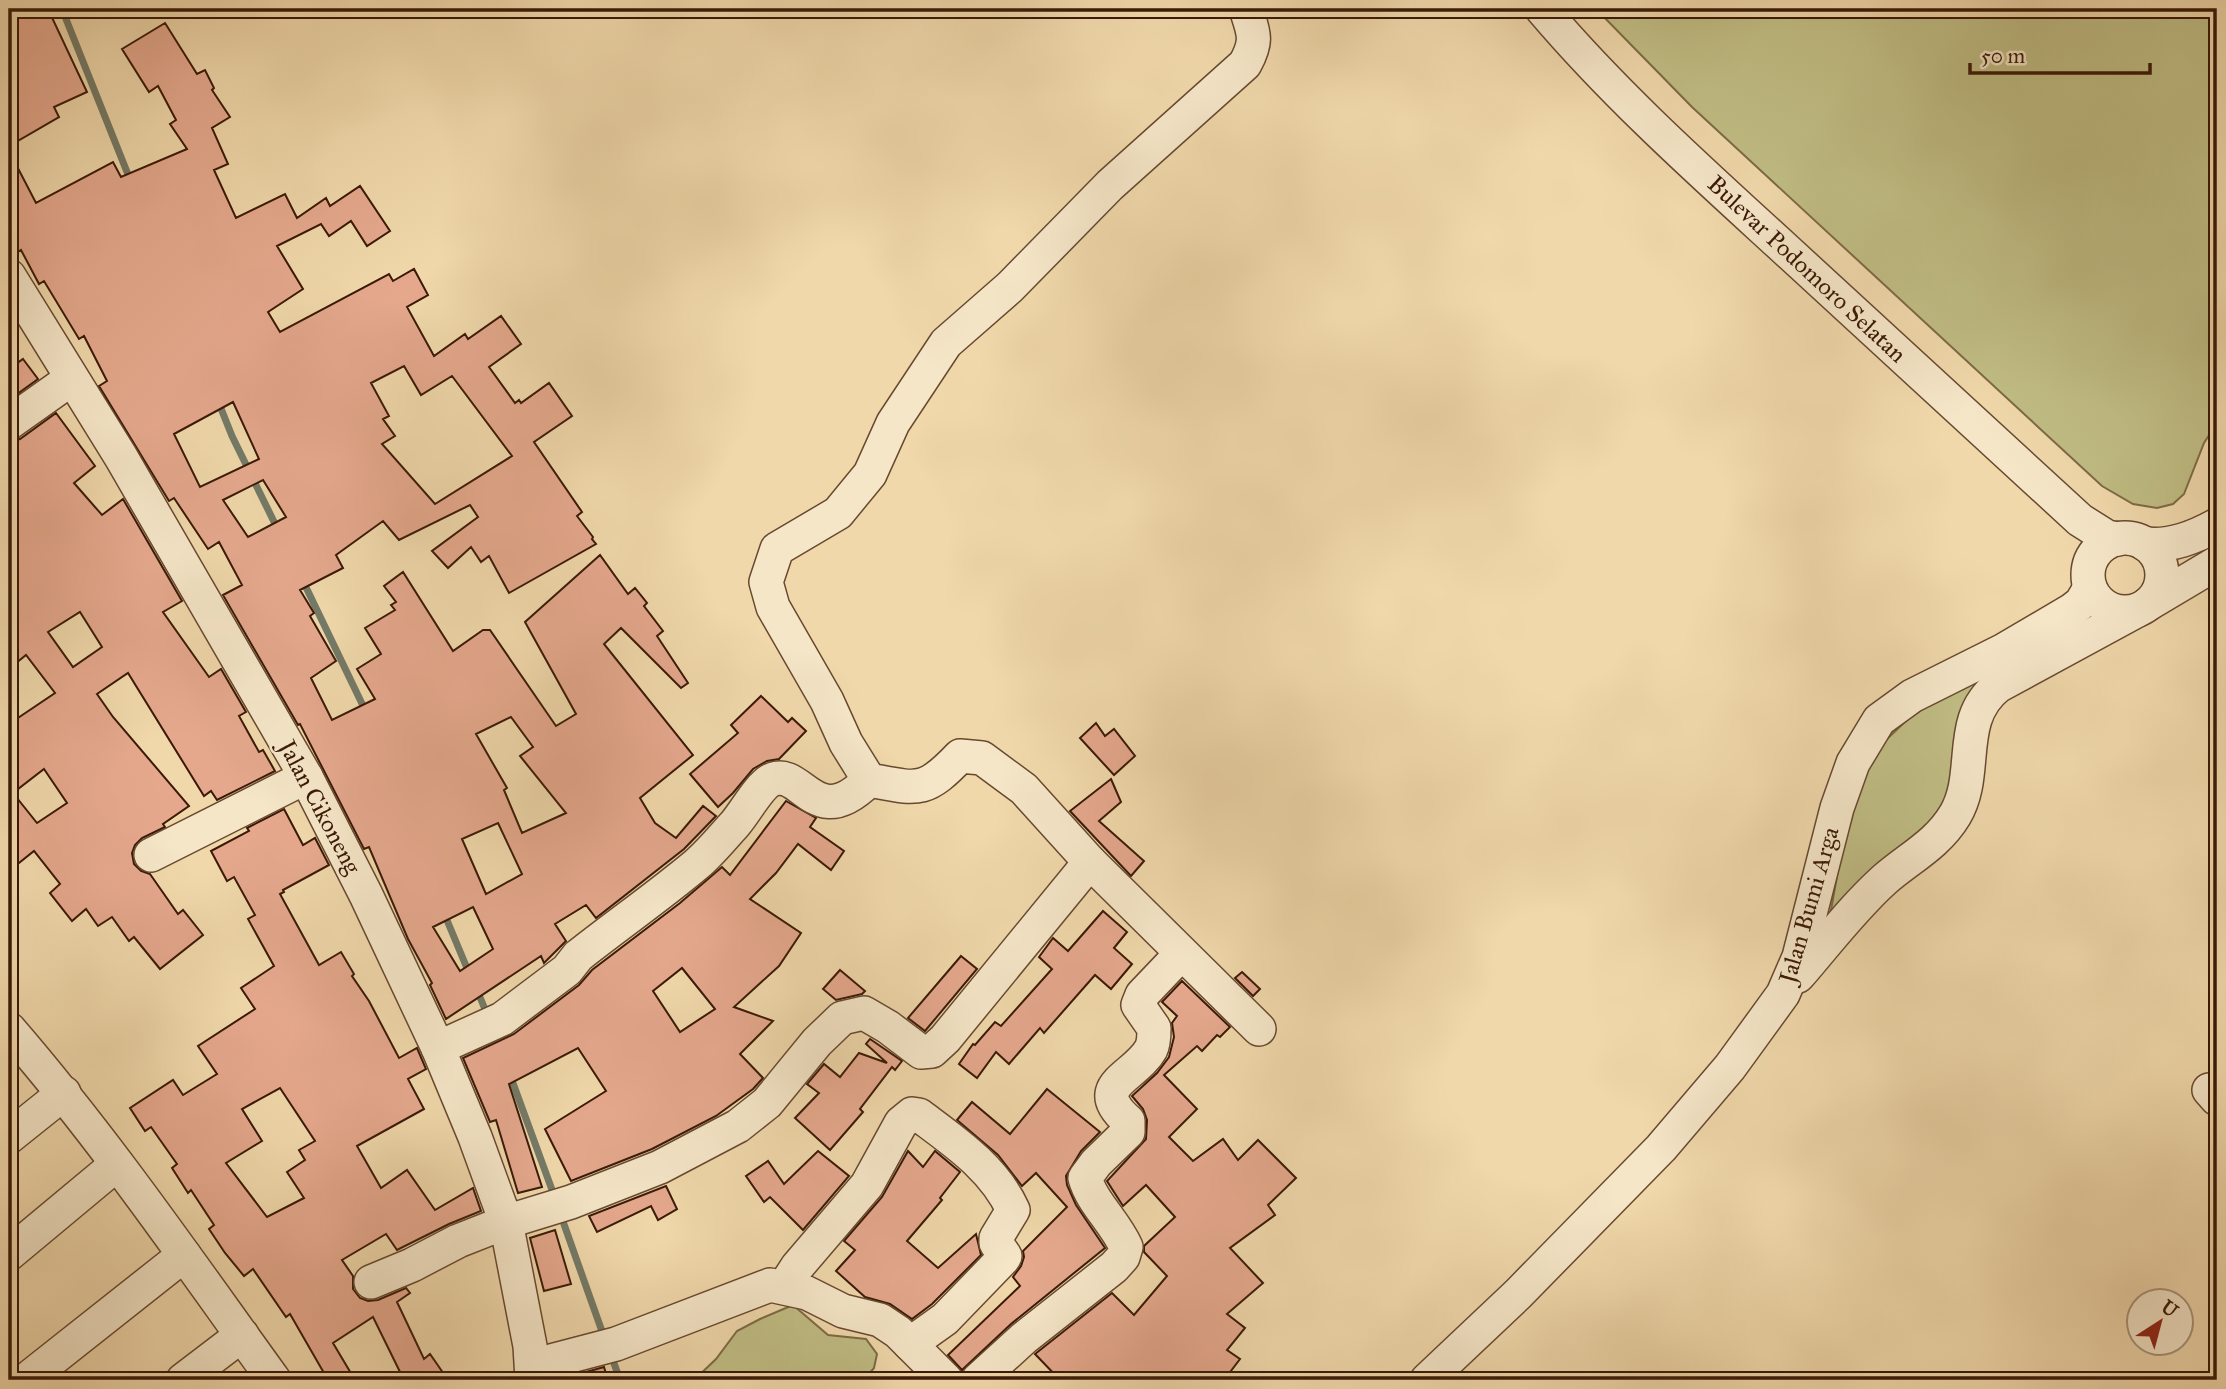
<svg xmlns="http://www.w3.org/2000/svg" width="2226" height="1389" viewBox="0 0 2226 1389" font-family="'IM FELL Great Primer',serif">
  <rect width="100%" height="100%" fill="#f0d8ab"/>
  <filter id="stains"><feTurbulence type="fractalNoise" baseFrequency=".00286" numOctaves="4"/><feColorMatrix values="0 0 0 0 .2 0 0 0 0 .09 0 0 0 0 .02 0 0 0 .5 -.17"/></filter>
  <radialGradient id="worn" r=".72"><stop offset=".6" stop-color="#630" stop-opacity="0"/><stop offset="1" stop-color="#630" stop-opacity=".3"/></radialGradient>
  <g fill="#c0bd84" stroke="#7d6b46" stroke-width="2">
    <polygon points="1596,9 2217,9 2217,423 2204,443 2184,494 2173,504 2157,508 2133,504 2102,486 1692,107"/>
    <polygon points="2075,621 1987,679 1951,803 1828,927 1842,848 1865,768 1886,740 1910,717 1938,698"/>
    <polygon points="793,1305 828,1335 866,1339 877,1354 874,1368 864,1380 694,1380 716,1359 737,1331 760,1319"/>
  </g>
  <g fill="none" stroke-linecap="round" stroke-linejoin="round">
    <g stroke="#747a67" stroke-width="7">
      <polyline points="62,9 131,182"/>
      <polyline points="218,401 232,436 278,530"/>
      <polyline points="303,581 366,712"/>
      <polyline points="444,913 469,973"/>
      <polyline points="477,990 487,1014"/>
      <polyline points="510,1075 555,1198"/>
      <polyline points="560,1213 604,1337"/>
      <polyline points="611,1355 620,1380"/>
    </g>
  </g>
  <g fill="#e5a88d" stroke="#3a1907" stroke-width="2" fill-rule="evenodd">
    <polygon points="33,9 48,9 87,92 54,107 59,117 9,146 9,21"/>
    <path d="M165 23 197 74 205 70 214 88 212 90 230 117 212 128 228 164 214 170 236 218 285 194 297 218 326 198 330 206 360 186 390 231 367 246 351 221 329 236 321 224 277 246 303 289 268 312 280 332 389 274 393 281 414 269 428 295 407 307 434 356 465 334 468 339 501 316 521 344 489 367 515 403 519 400 521 403 549 383 572 416 534 442 582 512 577 516 593 537 592 539 596 544 509 593 489 556 481 562 471 547 448 568 432 551 478 517 470 505 399 540 383 521 336 555 343 568 300 590 314 613 310 616 336 661 311 678 332 720 375 699 357 669 381 654 365 628 395 610 391 605 396 602 384 586 403 572 453 651 483 630H490L556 726 576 714 525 622 600 555 628 594 635 588 647 603 644 606 663 631 657 636 688 683 681 688 621 628 604 644 693 755 640 798 655 823 676 838 703 806 716 816 684 849 596 918 586 905 555 924 566 941 544 963 541 956 446 1019 430 985 432 983 408 939 369 847 364 849 300 724 298 725 223 595 242 585 219 542 208 549 174 498 169 501 99 386 107 381 84 336 79 339 44 281 39 284 21 250 15 254 9 243V151L36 203 113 162 121 177 187 149 170 124 176 120 158 86 149 92 122 49ZM404 366 421 395 452 376 512 456 435 504 382 444 395 436 383 419 389 416 371 383ZM233 402 259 459 200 487 174 434ZM263 480 286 517 248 537 223 500ZM511 717 533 747 520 756 566 813 522 833 504 790 507 788 476 734ZM498 823 522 874 486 894 462 839ZM473 907 493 949 460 971 433 927Z"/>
    <polygon points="23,359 38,379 9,400 9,369"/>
    <path d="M56 413 95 466 74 483 102 515 123 499 182 601 163 612 209 677 221 669 246 712 239 716 259 752 263 750 275 771 217 800 211 791 204 796 128 673 97 694 113 717 189 806 163 824 165 827 142 838 135 845 132 853 134 864 141 871 150 874 178 914 183 910 203 935 160 969 134 937 129 941 112 917 98 926 86 909 72 921 50 893 60 884 34 851 9 871V724L55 693 26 655 9 669V442L20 439ZM80 612 102 647 73 667 48 632ZM44 769 67 803 37 823 13 793Z"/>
    <polygon points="761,696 788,722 792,718 806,731 779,759 767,761 753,769 733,793 718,807 690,774 738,733 731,725"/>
    <polygon points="1096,723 1105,736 1114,729 1135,756 1114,775 1080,738"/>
    <polygon points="1111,779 1121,802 1099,821 1144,861 1131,876 1070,811"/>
    <path d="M786 801 816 818 810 827 844 851 831 870 798 844 776 873 750 899 801 933 779 966 734 1007 773 1021 740 1054 763 1078 753 1089 716 1116 652 1149 571 1181 545 1129 606 1091 578 1048 509 1084 542 1187 518 1193 496 1120 490 1122 463 1058 514 1034 579 985 592 970 680 903 722 867 730 875ZM682 968 715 1009 680 1032 653 991Z"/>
    <path d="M284 809 303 845 315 838 329 865 283 890 284 892 280 894 319 965 341 952 354 974 352 976 369 1001 399 1058 417 1048 426 1069 408 1079 424 1109 357 1146 381 1188 407 1170 435 1210 473 1188 481 1211 449 1224 397 1250 386 1234 342 1260 353 1276V1289L360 1298 368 1301 378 1300 406 1288 410 1293 397 1302 424 1359 430 1354 448 1380H392L401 1374 373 1317 333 1343 355 1380H328L290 1314 286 1317 253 1269 244 1276 225 1253 209 1229 214 1225 191 1190 188 1193 172 1168 177 1164 151 1127 145 1131 130 1108 173 1080 183 1095 217 1074 198 1046 255 1009 241 988 274 966 248 919 255 915 234 877 227 881 211 851 249 831 247 828ZM280 1088 315 1141 299 1150 305 1160 287 1172 304 1198 267 1217 226 1163 262 1141 242 1109Z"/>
    <polygon points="1103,911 1127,932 1114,948 1132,964 1111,989 1095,975 1044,1033 1040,1028 1009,1064 996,1052 977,1078 959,1064 973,1044 975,1045 995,1022 1001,1026 1052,969 1039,957 1053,938 1068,951"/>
    <polygon points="961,956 977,969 925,1031 908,1018"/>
    <polygon points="840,970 865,991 862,994 836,1000 823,989"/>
    <polygon points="1242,972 1260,989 1253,996 1235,978"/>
    <polygon points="1182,981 1230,1027 1220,1037 1217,1035 1202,1051 1197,1046 1164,1075 1197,1109 1169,1137 1193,1161 1223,1139 1238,1160 1258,1140 1296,1178 1268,1205 1275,1215 1230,1248 1263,1283 1227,1314 1245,1328 1227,1350 1240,1359 1224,1380 1060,1380 1035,1354 1112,1293 1134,1315 1167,1276 1144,1252 1144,1246 1175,1217 1146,1185 1123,1206 1107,1181 1146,1139 1147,1120 1143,1109 1132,1096 1157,1073 1169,1057 1174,1037 1172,1023 1177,1016 1162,1002"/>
    <polygon points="870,1039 902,1061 895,1070 892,1067 860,1109 863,1112 830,1150 795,1118 819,1093 807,1084 824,1064 840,1077 859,1053 887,1063 866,1044"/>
    <polygon points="1047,1089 1100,1132 1081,1151 1066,1176 1067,1185 1076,1205 1105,1248 1011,1324 962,1370 948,1355 1020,1286 1013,1277 1021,1266 1024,1257 1023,1251 1067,1207 1036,1173 1022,1186 998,1155 957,1120 972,1102 1010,1134"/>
    <polygon points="818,1151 849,1176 803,1230 770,1197 764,1202 746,1176 768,1161 784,1184"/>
    <polygon points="908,1151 923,1167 935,1151 960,1172 940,1198 942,1200 907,1241 938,1268 976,1234 981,1255 932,1304 912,1319 890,1304 865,1297 836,1271 855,1250 844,1241 882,1197"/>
    <polygon points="666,1186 677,1209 658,1220 651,1206 597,1232 589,1216"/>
    <polygon points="555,1230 571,1284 544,1291 530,1238"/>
    <polygon points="604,1367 608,1380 569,1380 568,1377"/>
  </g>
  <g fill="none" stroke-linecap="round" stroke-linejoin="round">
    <g stroke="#684930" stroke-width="36">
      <g id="minor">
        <path d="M1246 9C1254 34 1258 40 1245 64L1110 185 1010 287 946 343 893 423 870 474 838 513 777 549 766 582 773 607 827 701 846 743 869 780C918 789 924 794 960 756L982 758 1024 789 1090 862 1259 1029"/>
        <path d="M1542 9C1615 95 1700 171 1783 247 1882 338 1981 429 2080 520L2107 537 2118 539"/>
        <polyline points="9,276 121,457 306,777 366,895 438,1048 475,1137 506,1222 530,1346 532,1380"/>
        <polyline points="9,423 71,379"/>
        <circle cx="2125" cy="575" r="37"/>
        <path d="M2145 544C2171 547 2195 537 2217 525"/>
        <polyline points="2148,604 2217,563"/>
        <polyline points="151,855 306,777"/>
        <path d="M1798 976C1826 944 1852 909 1884 880 1909 858 1937 845 1955 815 1980 773 1955 720 1998 686L2138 610"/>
        <path d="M9 1029C105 1140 188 1261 274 1380"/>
        <path d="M438 1048 502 1019 567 970 578 956C617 925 659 896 697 864 710 853 722 838 734 825 744 814 759 786 771 780 803 766 814 835 869 780"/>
        <polyline points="2209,1090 2217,1099"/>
        <polyline points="9,1137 64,1093"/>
        <polyline points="9,1254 117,1164"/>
        <polyline points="371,1282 412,1265 458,1241 506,1222 571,1202 660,1167 738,1126 767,1103 817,1042 842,1018 864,1013 888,1027 921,1052 932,1051 945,1039 1090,862"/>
        <path d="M784 1287 797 1267 867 1185 901 1123 912 1114 919 1115C955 1142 994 1168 1013 1210L996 1238V1243L1005 1256 1003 1259 945 1319 910 1344"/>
        <polyline points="532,1366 616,1344 770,1285 807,1293 843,1311 880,1320 898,1332 946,1380"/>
        <polyline points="31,1376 184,1255"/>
        <polyline points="183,1380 242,1335"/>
        <path d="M978 1380 1024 1338 1114 1267 1123 1257 1126 1247C1115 1222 1092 1203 1085 1178L1096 1163 1128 1132V1121C1087 1085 1135 1078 1151 1049 1154 1043 1154 1035 1154 1028L1138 1005 1142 995 1181 954"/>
        <polyline points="1427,1380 1518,1294 1661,1148 1730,1067 1783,994 1799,957 1837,808 1853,763 1879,720 1912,696 2004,650 2072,610 2081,603 2090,588"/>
      </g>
    </g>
    <use href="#minor" stroke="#f5e6c8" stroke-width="33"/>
  </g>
  <g text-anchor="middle" stroke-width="5" stroke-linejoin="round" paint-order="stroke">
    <g font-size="24" fill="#3a1907" stroke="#f5e6c8">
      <text transform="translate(1807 269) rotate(43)" y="8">Bulevar Podomoro Selatan</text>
      <text transform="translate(320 807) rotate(62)" y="8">Jalan Cikoneng</text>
      <text transform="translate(1809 905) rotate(-74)" y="8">Jalan Bumi Arga</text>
    </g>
  </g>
  <rect width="2226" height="1389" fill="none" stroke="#f0d8ab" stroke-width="35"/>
  <rect x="10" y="10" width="2205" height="1368" fill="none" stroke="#3a1907" stroke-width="3.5"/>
  <rect x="18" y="18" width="2191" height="1354" fill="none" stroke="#3a1907" stroke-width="2"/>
  <g transform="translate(2160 1322) rotate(36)"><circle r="33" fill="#f5e6c8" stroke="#aa947b" stroke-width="2"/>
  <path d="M0-5L12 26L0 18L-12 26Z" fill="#8f2418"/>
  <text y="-10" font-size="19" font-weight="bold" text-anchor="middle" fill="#3a1907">U</text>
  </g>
  <path d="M1970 63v10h180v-10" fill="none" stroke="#3a1907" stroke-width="3.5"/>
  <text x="1981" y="63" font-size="21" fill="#3a1907" stroke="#f5e6c8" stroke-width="5" paint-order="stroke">50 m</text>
  <rect width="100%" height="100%" filter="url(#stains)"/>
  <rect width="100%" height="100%" fill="url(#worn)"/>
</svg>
